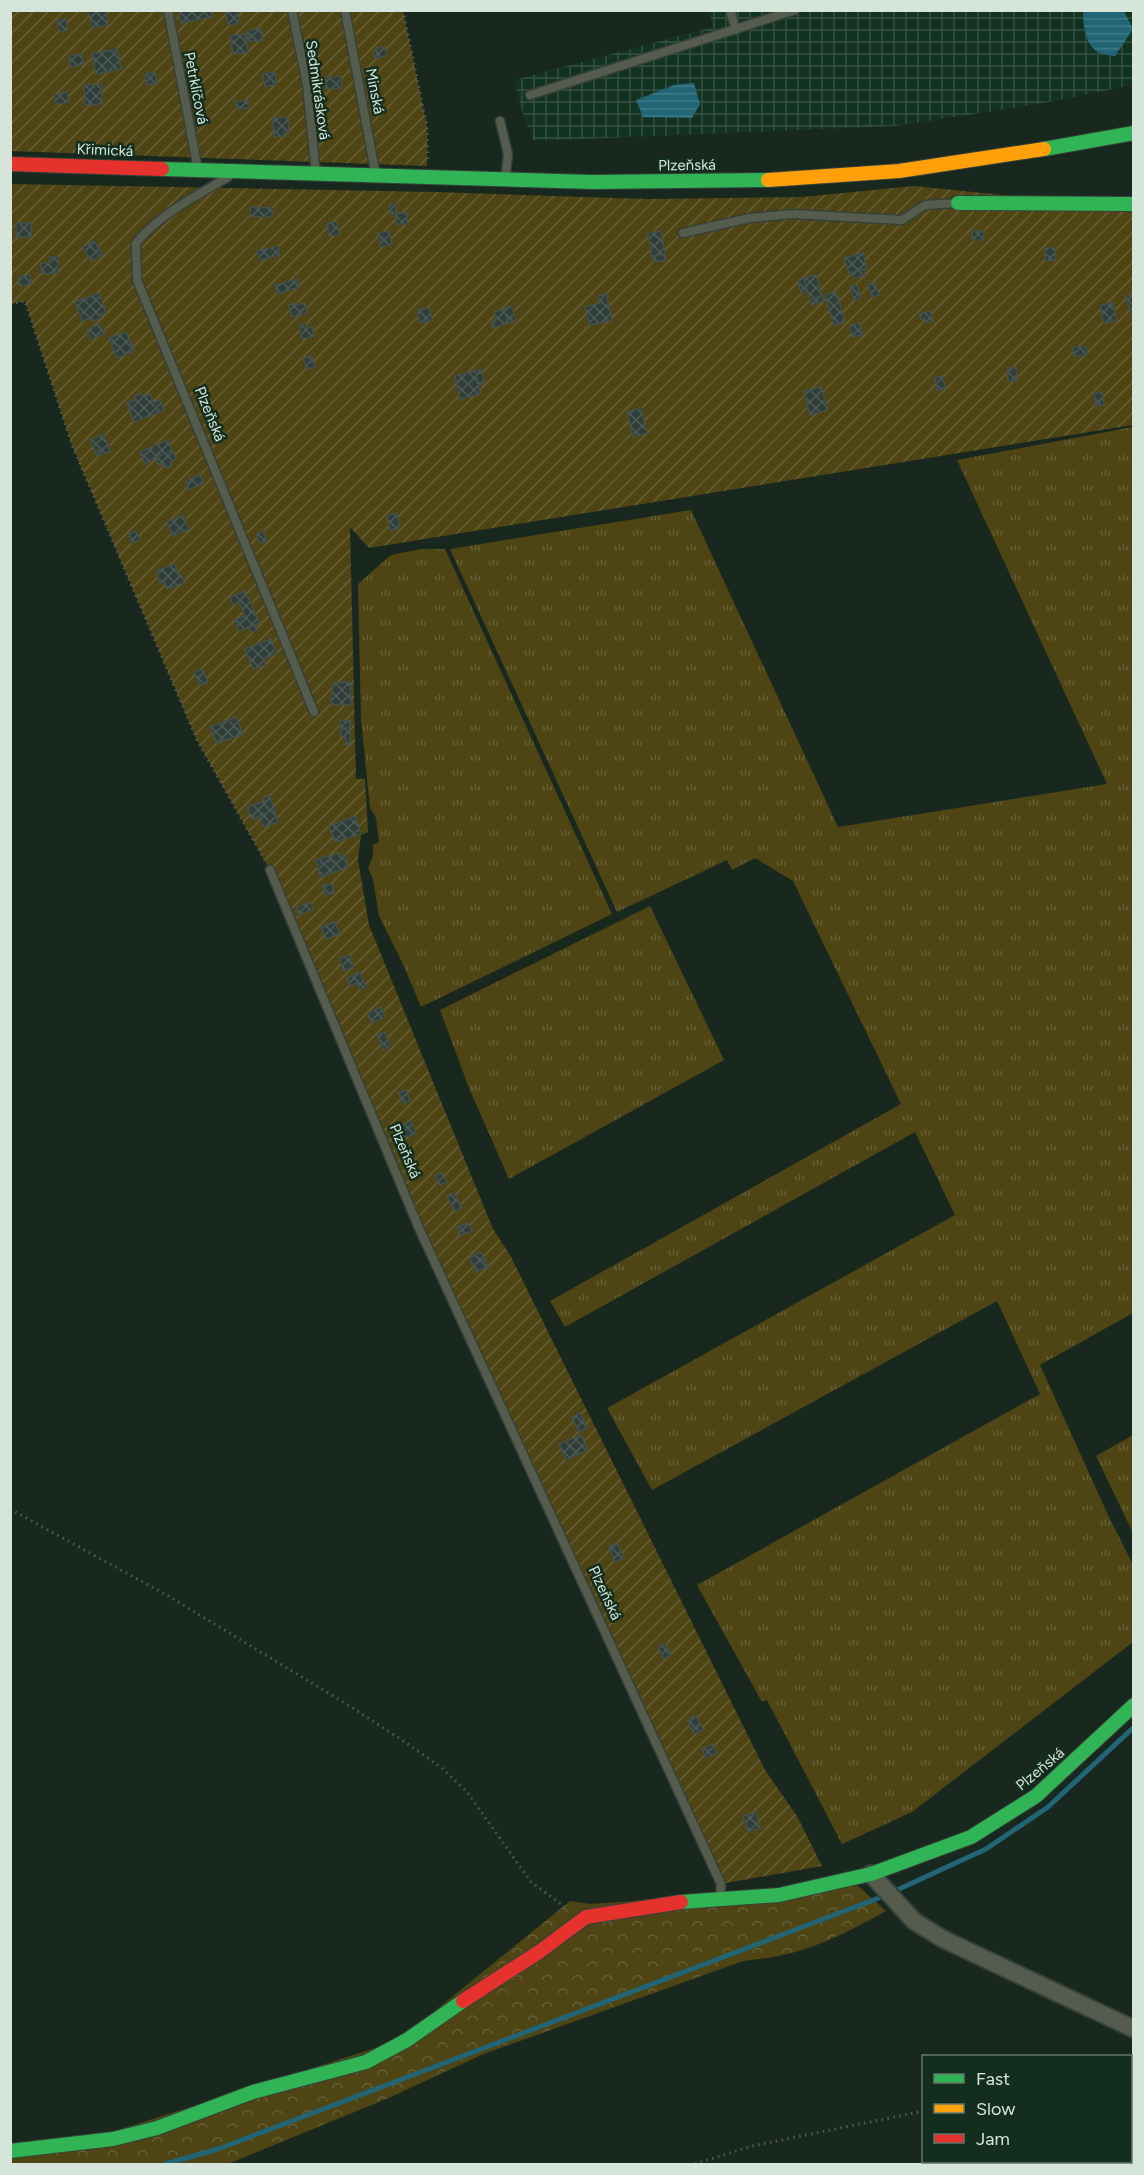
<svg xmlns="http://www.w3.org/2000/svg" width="1144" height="2175" viewBox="0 0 1144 2175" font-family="Figtree,sans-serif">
  <defs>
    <pattern id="industrial-grid" width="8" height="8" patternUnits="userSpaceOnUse" patternTransform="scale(1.5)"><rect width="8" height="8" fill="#133322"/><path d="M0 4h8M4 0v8" fill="none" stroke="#345042"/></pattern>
    <pattern id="grass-tufts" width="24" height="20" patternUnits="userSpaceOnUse" patternTransform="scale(1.5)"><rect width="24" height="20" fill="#4e4414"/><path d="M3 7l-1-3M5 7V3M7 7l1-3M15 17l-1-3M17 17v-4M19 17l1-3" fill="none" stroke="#675f36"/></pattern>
    <pattern id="forest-crowns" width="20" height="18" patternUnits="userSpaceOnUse" patternTransform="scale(1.5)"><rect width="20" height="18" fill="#4e4414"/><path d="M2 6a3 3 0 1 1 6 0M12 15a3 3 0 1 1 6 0" fill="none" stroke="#675f36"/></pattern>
    <pattern id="garden-furrows" width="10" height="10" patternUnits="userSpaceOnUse" patternTransform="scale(1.5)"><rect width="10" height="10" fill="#4e4414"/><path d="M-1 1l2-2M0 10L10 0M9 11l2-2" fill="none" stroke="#675f36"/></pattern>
    <pattern id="water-rules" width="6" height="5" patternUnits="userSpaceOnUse" patternTransform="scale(1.5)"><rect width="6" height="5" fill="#216577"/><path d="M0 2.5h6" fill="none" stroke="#407b8a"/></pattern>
    <pattern id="building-cross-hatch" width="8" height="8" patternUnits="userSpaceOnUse" patternTransform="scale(1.5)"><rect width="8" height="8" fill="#303e39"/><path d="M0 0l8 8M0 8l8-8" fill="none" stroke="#4d5a55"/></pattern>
  </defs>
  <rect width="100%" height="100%" fill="#19281f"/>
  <polygon fill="url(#industrial-grid)" points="709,11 1133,11 1133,85 1039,104 896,126 534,141 523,114 514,80 713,27"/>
  <g fill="url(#grass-tufts)">
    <polygon points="1133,427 1133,1313 1040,1365 1108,1515 1133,1565 1133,1642 912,1812 842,1844 767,1700 762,1702 697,1585 1040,1394 997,1301 652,1490 607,1408 955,1215 915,1132 565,1327 550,1301 901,1104 793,881 755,858 732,870 727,860 617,912 450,549 691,510 838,827 1107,784 957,460"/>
    <polygon points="421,549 445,549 612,914 421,1007 403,964 379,916 373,879 368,868 373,856 373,845 379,842 376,818 370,808 361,720 358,584 391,555"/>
    <polygon points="650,906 724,1060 509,1179 469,1088 440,1010"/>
    <polygon points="1133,1435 1133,1533 1096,1456"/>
  </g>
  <path fill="url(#forest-crowns)" d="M857 1885 886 1911C835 1939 802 1956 743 1961L481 2055 391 2097 228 2164H11V2145L96 2137 385 2045 431 2014 570 1901 590 1904Z"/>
  <g fill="url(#garden-furrows)">
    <polygon points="11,10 403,11 427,127 427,166 11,151"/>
    <polygon points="11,184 436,192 647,199 802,197 914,186 1133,208 1133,425 369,548 350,527 356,779 365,779 368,832 361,835 358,860 369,925 493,1229 510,1255 765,1770 797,1816 822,1866 721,1884 418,1226 270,870 197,740 72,445 25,301 11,304"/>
  </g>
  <g fill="url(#water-rules)">
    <path d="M1083 11H1124L1133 29 1115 56C1111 55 1104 55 1100 53 1085 46 1083 25 1083 11Z"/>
    <polygon points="694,83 700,104 692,118 643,117 636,100 674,85"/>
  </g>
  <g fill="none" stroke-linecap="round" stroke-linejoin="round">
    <polyline stroke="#216577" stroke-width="5" points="165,2164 218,2149 884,1896 986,1849 1048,1807 1134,1727"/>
  </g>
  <g fill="url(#building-cross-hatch)" stroke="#42504c" stroke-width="1.5">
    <polygon points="86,10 98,10 98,12 106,11 108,25 92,28 89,14 87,15"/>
    <polygon points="184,10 211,10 212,17 181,23 179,11"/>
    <polygon points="225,10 237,10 239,23 228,25"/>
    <polygon points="66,19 67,30 59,31 57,20"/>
    <polygon points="261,28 263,41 249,41 247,31"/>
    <polygon points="245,34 248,52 233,54 230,36"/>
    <polygon points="385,47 387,56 375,58 373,52 377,51 376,48"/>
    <polygon points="117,49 121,69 96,74 92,54"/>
    <polygon points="81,54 84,64 71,67 69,56"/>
    <polygon points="155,72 157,83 147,85 145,74"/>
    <polygon points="275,72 277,84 265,87 263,74"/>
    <polygon points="341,76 342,88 326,89 325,78"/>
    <polygon points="102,84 102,104 85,105 84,85"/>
    <polygon points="67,92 69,102 56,104 54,95"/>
    <polygon points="248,100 249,108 236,109 235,102"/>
    <polygon points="288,117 289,132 284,133 284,136 274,137 273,118"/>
    <polygon points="390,204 396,205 396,214 390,214"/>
    <polygon points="250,207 272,208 272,217 250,216"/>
    <rect x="396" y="213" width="11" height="11"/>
    <polygon points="337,222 339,235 329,236 327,223"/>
    <rect x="16" y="223" width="15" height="14"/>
    <polygon points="389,231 392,244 381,247 377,233"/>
    <polygon points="661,231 665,254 652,256 648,233"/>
    <polygon points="972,231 984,231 983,240 972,240"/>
    <polygon points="94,241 103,255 91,261 83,247"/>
    <polygon points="278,246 280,255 260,260 257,251"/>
    <polygon points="1045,248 1055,248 1055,261 1045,260"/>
    <polygon points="863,253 867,268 849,273 844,258"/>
    <polygon points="665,254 666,260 655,262 652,256"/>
    <polygon points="50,257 58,257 58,273 42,274 41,263 50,263"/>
    <polygon points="864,269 865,275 853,278 852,273"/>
    <polygon points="30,275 31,284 20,286 18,277"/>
    <polygon points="816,275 822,296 810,300 804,278"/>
    <polygon points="804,278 807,291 801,293 798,281"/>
    <polygon points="297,279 299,287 278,294 275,285"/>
    <polygon points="875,283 879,295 872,297 868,285"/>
    <polygon points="857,285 861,298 854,300 850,286"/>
    <polygon points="836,292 845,322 834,325 825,295"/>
    <polygon points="99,293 106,313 100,315 101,318 93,321 92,318 82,321 75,302"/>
    <polygon points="606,294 612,320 590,325 585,307 600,303 598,296"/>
    <polygon points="1134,294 1134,315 1132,316 1126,297"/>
    <polygon points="822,296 824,301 811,305 810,300"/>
    <polygon points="1112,302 1117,320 1104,323 1100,306"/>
    <polygon points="296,303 297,305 305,303 307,313 292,317 289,305"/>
    <polygon points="511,306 516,320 508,323 504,309"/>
    <polygon points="429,308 432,320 420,323 417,310"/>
    <polygon points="504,309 508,323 493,328 491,321 497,319 494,312"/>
    <polygon points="930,311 933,321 926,323 925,318 921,319 919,314"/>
    <polygon points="859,323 863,335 852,337 850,325"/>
    <polygon points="100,324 104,334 91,339 87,330"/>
    <polygon points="305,324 306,328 312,327 314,336 302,339 299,326"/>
    <polygon points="126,332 134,351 117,358 109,338"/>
    <polygon points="1073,347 1086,347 1087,355 1074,356"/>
    <polygon points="312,356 315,367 307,369 303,358"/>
    <polygon points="1008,368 1016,368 1017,381 1008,381"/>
    <polygon points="481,369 485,383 478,386 475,371"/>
    <polygon points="475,371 480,394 460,399 455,376"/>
    <polygon points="942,376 946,388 937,391 935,378"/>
    <polygon points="821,387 828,410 810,415 804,391"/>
    <polygon points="1102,392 1104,405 1096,406 1094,393"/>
    <polygon points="141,393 143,397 150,394 158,413 134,422 127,403 136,399 135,396"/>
    <polygon points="160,400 164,410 158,413 153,403"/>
    <polygon points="641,408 647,433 633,437 627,412"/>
    <polygon points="103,434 109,446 95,452 90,440"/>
    <polygon points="168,440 172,450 145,464 140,452"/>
    <polygon points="108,446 110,451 97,456 95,452"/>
    <polygon points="172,450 176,459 170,462 172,466 166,468 165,464 159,466 156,457"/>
    <polygon points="200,475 204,483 189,490 186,481"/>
    <polygon points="397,513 400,528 390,530 387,516"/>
    <polygon points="183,515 189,529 173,536 167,522"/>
    <polygon points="136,531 140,540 132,543 129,534"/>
    <polygon points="263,531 267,541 260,543 256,534"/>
    <polygon points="175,564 178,576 181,575 184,583 167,589 164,581 160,583 156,571"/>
    <polygon points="245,591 260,623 255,625 257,630 251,632 249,627 239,631 234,620 245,616 239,602 233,605 230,597"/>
    <polygon points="271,639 277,653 263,659 265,665 253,669 245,649"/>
    <polygon points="202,669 208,682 200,685 194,672"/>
    <polygon points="350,682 351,705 331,704 333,683"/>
    <polygon points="236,717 243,734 217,743 210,727"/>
    <polygon points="350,720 350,728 341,729 340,721"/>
    <polygon points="350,728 350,745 346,745 345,736 341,737 341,729"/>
    <polygon points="269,795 275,810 252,819 247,807 265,801 263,798"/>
    <polygon points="274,810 278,822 264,827 259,816"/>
    <polygon points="355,816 361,834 335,842 329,826"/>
    <polygon points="338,853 339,857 345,855 349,867 320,877 317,865 330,861 329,856"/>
    <polygon points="329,856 330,861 317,865 315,860"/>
    <polygon points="332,884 334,893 325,895 323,885"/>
    <polygon points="311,902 313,909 299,915 296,908"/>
    <polygon points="335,922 340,934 326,939 321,927"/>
    <polygon points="349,955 354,967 344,971 339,959"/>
    <polygon points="360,972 366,987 360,989 357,983 350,986 347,978"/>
    <polygon points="381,1007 385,1017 372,1023 368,1013"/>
    <polygon points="385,1032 390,1047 383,1050 377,1035"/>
    <polygon points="406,1090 410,1101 403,1104 399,1093"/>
    <polygon points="411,1121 416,1133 404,1138 399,1126"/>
    <polygon points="442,1173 447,1182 439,1185 435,1176"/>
    <polygon points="454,1193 462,1208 455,1211 447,1196"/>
    <polygon points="468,1223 472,1231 460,1235 457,1227"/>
    <polygon points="481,1252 485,1260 473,1265 469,1258"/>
    <polygon points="485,1260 488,1267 476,1272 473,1265"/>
    <polygon points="580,1413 587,1428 579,1432 572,1417"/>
    <polygon points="581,1435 588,1450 566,1460 559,1444"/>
    <polygon points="617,1543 624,1558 615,1562 609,1547"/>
    <polygon points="665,1644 671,1655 664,1659 658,1647"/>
    <polygon points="696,1716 703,1730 694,1734 687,1720"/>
    <polygon points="713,1744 717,1753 706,1758 702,1749"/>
    <polygon points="756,1813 760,1828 748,1832 743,1816"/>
  </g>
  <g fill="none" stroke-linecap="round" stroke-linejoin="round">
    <g stroke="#35413a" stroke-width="11">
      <g id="lane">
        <polyline points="168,10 198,170"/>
        <polyline points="292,10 307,85 316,174"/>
        <polyline points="345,10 376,176"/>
        <polyline points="730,10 736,30"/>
        <polyline points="530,95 795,10"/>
        <polyline points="500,121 508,154 505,181"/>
        <path d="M228 177C196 196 160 214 136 243L137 280 314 712"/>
        <polyline points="683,233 750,218 792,214 902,220 925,205 958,203"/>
        <polyline points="270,870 418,1226 721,1884 720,1898"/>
      </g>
    </g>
    <g stroke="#35413a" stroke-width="20">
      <polyline id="street" points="871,1874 914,1921 943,1939 1134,2029"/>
    </g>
    <g stroke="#35413a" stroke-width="16">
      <g id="fast">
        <polyline points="1044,149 1134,133"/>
        <polyline points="162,169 592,182 768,180"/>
        <polyline points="958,203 1134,204"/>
        <polyline points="681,1902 779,1895 871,1874 971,1837 1036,1796 1134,1705"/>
        <polyline points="10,2151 113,2139 157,2128 253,2092 366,2062 407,2040 463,2001"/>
      </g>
    </g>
    <g stroke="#35413a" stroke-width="16">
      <polyline id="slow" points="768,180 899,171 1044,149"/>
    </g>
    <g stroke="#35413a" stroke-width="16">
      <g id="jam">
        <polyline points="10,164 162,169"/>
        <polyline points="463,2001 539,1952 586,1917 681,1902"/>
      </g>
    </g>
    <g stroke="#535b51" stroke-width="3" stroke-dasharray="1.5 4.5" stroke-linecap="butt">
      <polyline points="403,10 427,127 428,159"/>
      <polyline points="10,304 25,301 72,445 197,740 265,861"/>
      <polyline points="10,1509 170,1597 348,1705 411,1746 443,1769 467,1792 531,1882 565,1907"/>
      <polyline points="1130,2075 1134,2074"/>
      <polyline points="695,2164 752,2146 924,2111"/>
    </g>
    <use href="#lane" stroke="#555c4e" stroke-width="8"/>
    <use href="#street" stroke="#555c4e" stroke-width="16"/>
    <use href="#fast" stroke="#30b455" stroke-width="14"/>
    <use href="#slow" stroke="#ff9f0a" stroke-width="14"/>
    <use href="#jam" stroke="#e5322d" stroke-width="14"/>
  </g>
  <g text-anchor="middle" stroke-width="5" stroke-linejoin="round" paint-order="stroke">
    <g font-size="15" fill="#d5e5da" stroke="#132e1e">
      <text transform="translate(196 88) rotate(79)" y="5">Petrklíčová</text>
      <text transform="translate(318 90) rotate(82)" y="5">Sedmikrásková</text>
      <text transform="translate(375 91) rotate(79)" y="5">Minská</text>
      <text transform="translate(105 150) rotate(2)" y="5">Křimická</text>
      <text transform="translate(687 165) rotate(-1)" y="5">Plzeňská</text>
      <text transform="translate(210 414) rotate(68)" y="5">Plzeňská</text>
      <text transform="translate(405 1151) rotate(67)" y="5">Plzeňská</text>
      <text transform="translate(605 1593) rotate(65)" y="5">Plzeňská</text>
      <text transform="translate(1040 1769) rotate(-40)" y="5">Plzeňská</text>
    </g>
  </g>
  <rect width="1144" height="2175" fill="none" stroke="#d5e5da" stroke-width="24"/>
  <rect x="922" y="2055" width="210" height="108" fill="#132e1e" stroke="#617769" stroke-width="1.5"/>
  <rect x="934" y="2074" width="30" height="9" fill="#30b455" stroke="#617769" stroke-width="1.5"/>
  <text x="976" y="2085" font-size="18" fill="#d5e5da">Fast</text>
  <rect x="934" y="2104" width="30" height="9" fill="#ff9f0a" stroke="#617769" stroke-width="1.5"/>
  <text x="976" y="2115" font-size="18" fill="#d5e5da">Slow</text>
  <rect x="934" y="2134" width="30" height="9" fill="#e5322d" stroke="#617769" stroke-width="1.5"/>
  <text x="976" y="2145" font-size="18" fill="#d5e5da">Jam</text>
</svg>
